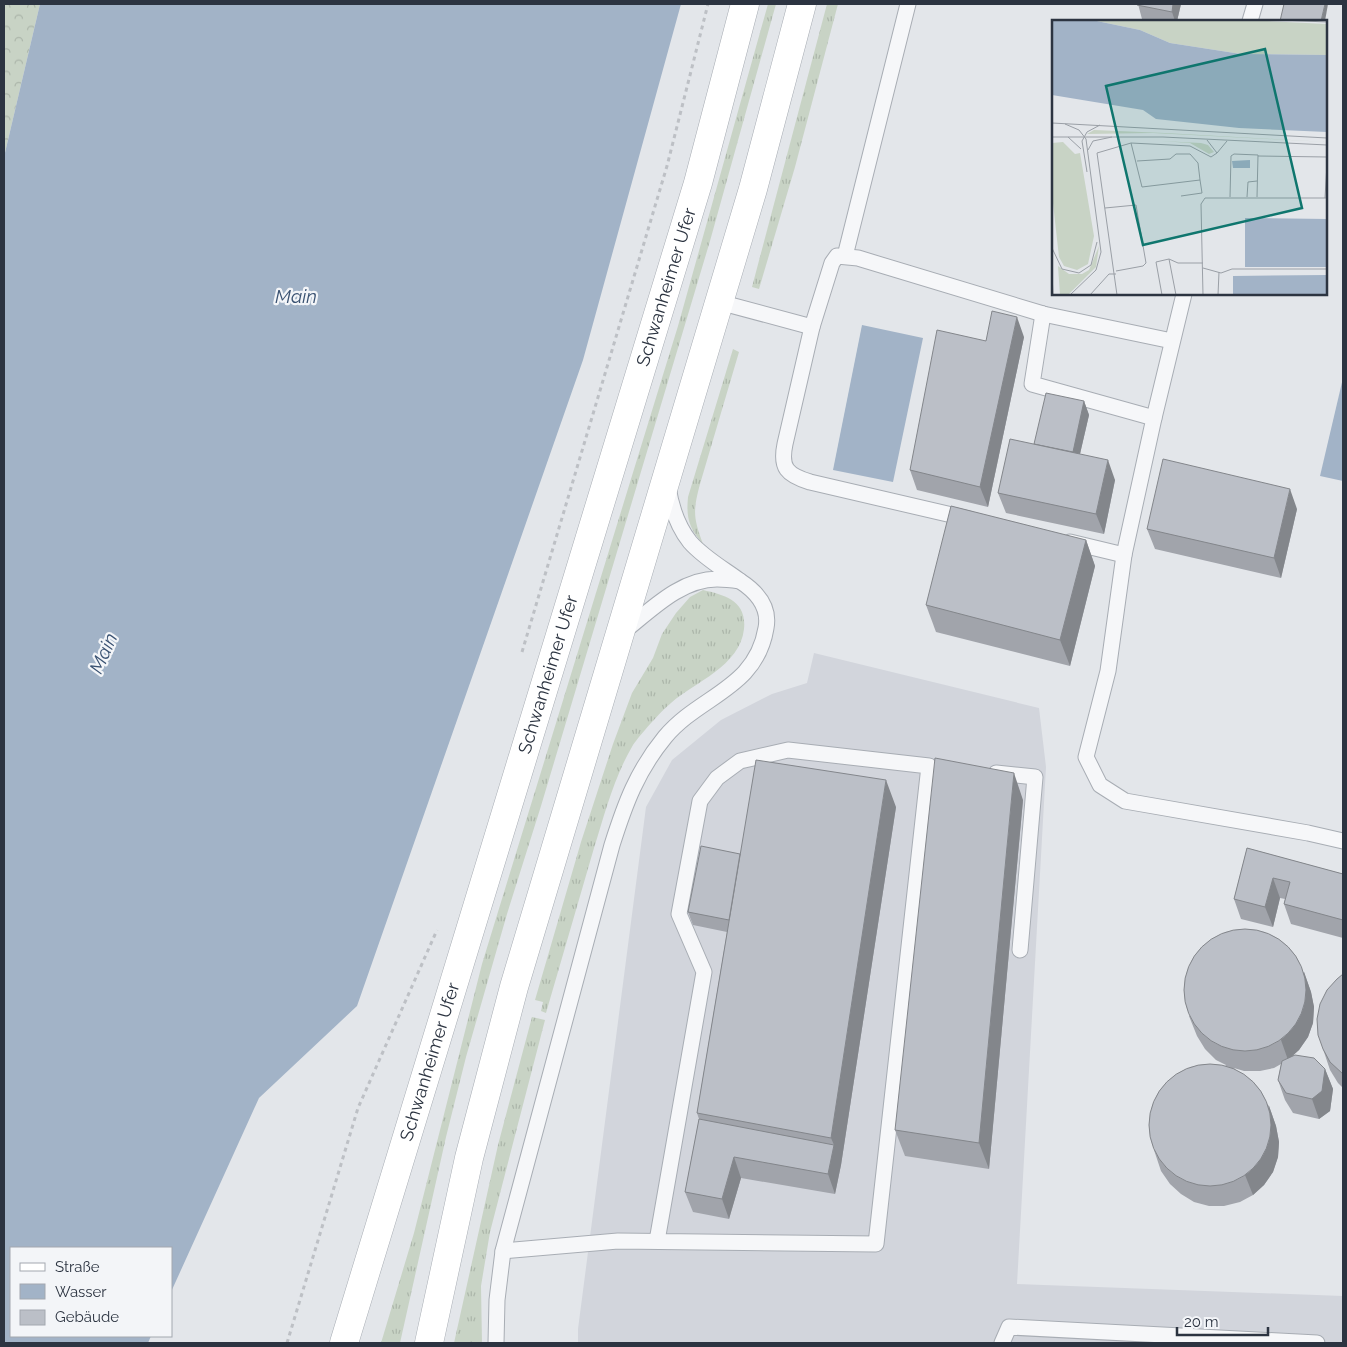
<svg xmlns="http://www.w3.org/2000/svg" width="1347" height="1347" viewBox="0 0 1347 1347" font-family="Raleway,sans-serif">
  <defs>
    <pattern id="grass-tufts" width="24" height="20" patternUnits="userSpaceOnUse" patternTransform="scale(1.25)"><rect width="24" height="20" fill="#c8d3c5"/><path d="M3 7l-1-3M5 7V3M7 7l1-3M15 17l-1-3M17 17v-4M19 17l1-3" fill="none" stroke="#acb6aa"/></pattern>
    <pattern id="forest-crowns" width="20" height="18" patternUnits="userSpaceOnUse" patternTransform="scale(1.25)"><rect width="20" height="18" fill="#c8d3c5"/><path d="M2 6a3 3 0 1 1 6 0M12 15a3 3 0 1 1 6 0" fill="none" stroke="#acb6aa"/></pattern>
  </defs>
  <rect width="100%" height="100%" fill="#e3e6ea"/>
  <polygon fill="#d2d5dc" points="814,653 1039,708 1046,767 1017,1284 1343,1296 1343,1343 578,1343 578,1329 646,807 672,760 721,720 772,694 807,683"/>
  <g fill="url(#grass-tufts)">
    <polygon points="768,4 776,4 710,241 541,806 507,914 466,1057 446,1137 400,1343 381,1343 414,1233 482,964 678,326"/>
    <polygon points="827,4 838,4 795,167 759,289 752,287"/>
    <path d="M733 349 739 352 700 484C693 511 693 517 703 544 689 528 686 518 688 497Z"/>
    <path d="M703 590C725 595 747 601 744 629 740 666 695 682 671 703 661 711 640 735 633 745 614 777 605 813 594 848 578 903 562 958 546 1013L541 1011 543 1002 535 1000 581 842 613 744 632 693 653 658 662 634 676 613 690 597Z"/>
    <polygon points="532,1017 545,1020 490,1232 481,1286 482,1343 454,1343 498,1145"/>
  </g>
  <polygon fill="url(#forest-crowns)" points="4,4 40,4 4,157"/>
  <g fill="#a2b3c7">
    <polygon points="40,4 681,4 583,360 357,1006 259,1098 171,1292 171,1248 11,1248 11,1336 151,1336 148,1343 4,1343 4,157"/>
    <polygon points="862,325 923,338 893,482 833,470"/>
    <polygon points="1343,378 1343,481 1320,476"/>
  </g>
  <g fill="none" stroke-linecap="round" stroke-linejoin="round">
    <g stroke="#a8adb4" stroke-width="17">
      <g id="lane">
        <polyline points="1250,21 1255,4"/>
        <polyline points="845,256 908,4"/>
        <polyline points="1184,294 1154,418 1124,555 1108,671 1086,757 1100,785 1125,801 1308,833 1343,841"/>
        <polyline points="719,302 812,327"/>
        <polyline points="1043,314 1032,384 1154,418"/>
        <path d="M969 519 810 482C787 475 780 468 785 444L812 327 832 263 837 256 858 258 1043 314 1172 341"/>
        <polyline points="1070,542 1124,555"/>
        <path d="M623 632C650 611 680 579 717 579 725 579 733 580 740 581 724 569 704 558 690 542 678 527 671 506 668 487"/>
        <polyline points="996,773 1035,777 1020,950"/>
        <polyline points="503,1251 618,1241 876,1244 929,766 788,750 740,761 717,778 700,801 679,914 704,972 657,1241"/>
        <path d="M496 1343 497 1300 503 1251 612 845C625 804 637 771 665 737 700 695 756 689 766 628 770 607 757 592 740 581"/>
        <polyline points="1002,1343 1009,1327 1317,1343"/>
      </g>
    </g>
    <g stroke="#a8adb4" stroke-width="29">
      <g id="secondary">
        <path id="s1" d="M344 1343 698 183 745 4"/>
        <polyline points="429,1343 469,1158 514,987 753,189 802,4"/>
      </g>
    </g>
    <g stroke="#bdc0c5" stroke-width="3" stroke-dasharray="4 4" stroke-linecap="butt">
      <polyline points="522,652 667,166 708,4"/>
      <polyline points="287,1343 358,1108 437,930"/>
    </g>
    <use href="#lane" stroke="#f6f7f9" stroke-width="15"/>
    <use href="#secondary" stroke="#fff" stroke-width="28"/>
  </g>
  <g fill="#a1a4ab">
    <polygon points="1138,4 1181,4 1177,21 1155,21 1142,19"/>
    <polygon points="1024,337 988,507 917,490 910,470 986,341"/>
    <polygon points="1084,401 1089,415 1080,454 1115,480 1104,534 1006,513 998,493 1034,444"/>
    <polygon points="1297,509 1281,578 1155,549 1147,529"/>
    <polygon points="1086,540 1095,566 1070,666 936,632 926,605"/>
    <polygon points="1023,800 989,1169 905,1156 895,1130"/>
    <polygon points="896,807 841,1165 835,1194 741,1178 729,1219 693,1212 685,1192 699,1119 697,1113 727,932 693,925 688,912 740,854"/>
    <polygon points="1247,848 1343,874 1343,938 1291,924 1284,904 1285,899 1280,898 1273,927 1241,919 1234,899"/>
    <polygon points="1304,972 1311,992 1314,1007 1313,1023 1308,1037 1299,1050 1293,1055 1325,1069 1333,1089 1330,1111 1319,1119 1293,1113 1285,1100 1278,1080 1281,1064 1274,1068 1260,1071 1244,1071 1234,1068 1269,1106 1276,1126 1279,1142 1278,1157 1273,1172 1264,1185 1253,1195 1240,1202 1224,1206 1209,1206 1194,1202 1181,1194 1170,1184 1161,1171 1154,1150 1226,1065 1216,1060 1205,1049 1197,1036 1189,1016"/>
    <polygon points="1343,974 1343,1088 1338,1083 1330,1070 1323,1049"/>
  </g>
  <g fill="#83868b">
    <polygon points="1173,4 1181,4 1177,21 1175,21 1172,12"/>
    <polygon points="1325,4 1328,4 1325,21 1321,21"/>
    <polygon points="1017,317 1024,337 988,507 980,487"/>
    <polygon points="1084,401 1089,415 1076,471 1071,458"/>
    <polygon points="1108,460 1115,480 1104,534 1096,514"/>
    <polygon points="1290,489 1297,509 1281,578 1274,558"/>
    <polygon points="1086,540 1095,566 1070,666 1060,640"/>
    <polygon points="1014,773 1023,800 989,1169 979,1143"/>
    <polygon points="886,780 896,807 841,1165 835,1194 828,1174 834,1145 831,1138"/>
    <polygon points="1273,878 1280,898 1273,927 1265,907"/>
    <polygon points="1304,972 1311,992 1314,1007 1313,1023 1308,1037 1299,1050 1288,1060 1281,1040"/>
    <polygon points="1325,1069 1333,1089 1330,1111 1319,1119 1312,1099"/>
    <polygon points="1269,1106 1276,1126 1279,1142 1278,1157 1273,1172 1264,1185 1253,1195 1245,1175"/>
    <polygon points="734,1157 741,1178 729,1219 722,1199"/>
  </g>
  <g fill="#bbbfc7" stroke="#83868b">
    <polygon points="1138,4 1173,4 1172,12 1137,5"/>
    <polygon points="1284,4 1325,4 1321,21 1280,21"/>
    <polygon points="992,311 1017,317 980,487 910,470 937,330 986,341"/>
    <polygon points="1046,393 1084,401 1073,452 1034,444"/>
    <polygon points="1010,439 1108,460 1096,514 998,493"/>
    <polygon points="1163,459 1290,489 1274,558 1147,529"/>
    <polygon points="951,506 1086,540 1060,640 926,605"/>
    <polygon points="935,758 1014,773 979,1143 895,1130"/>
    <polygon points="756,760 886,780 831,1138 697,1113"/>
    <polygon points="701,846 740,854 729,920 688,912"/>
    <polygon points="1247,848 1343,874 1343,920 1284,904 1290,882 1273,878 1265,907 1234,899"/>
    <circle cx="1245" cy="990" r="61"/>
    <polygon points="1343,974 1343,1074 1330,1062 1323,1049 1318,1035 1317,1019 1320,1004 1327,990 1337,979"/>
    <polygon points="1295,1055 1314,1058 1325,1069 1322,1091 1312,1099 1286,1093 1278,1080 1282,1061"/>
    <circle cx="1210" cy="1125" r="61"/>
    <polygon points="699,1119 834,1145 828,1174 734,1157 722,1199 685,1192"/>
  </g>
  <g text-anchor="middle" stroke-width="4.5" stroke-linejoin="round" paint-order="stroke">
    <g font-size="18" fill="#2c3441" stroke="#f3f5f8">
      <text dy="6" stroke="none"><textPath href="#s1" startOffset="1104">Schwanheimer Ufer</textPath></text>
      <text dy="6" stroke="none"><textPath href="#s1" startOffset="699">Schwanheimer Ufer</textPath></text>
      <text dy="6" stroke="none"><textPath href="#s1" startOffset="294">Schwanheimer Ufer</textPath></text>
    </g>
    <g font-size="19" font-style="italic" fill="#3a5272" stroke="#f3f5f8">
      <text x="296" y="303">Main</text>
      <text transform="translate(103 653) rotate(-66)" y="7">Main</text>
    </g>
  </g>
  <g transform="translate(1052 20)">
    <rect width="275" height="275" fill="#e3e6ea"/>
    <path d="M42 110 113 113 275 122 101 113 35 114ZM109 121 149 123 156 125 162 132 157 134 138 123ZM11 122 23 134 28 133 42 216 36 244 25 250 12 246 7 237 0 174V123ZM47 226 44 247 16 275H8L6 246 17 254H30L37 250Z" fill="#c8d3c5"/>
    <path d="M40 0H192L275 4V35L189 34 118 23 88 10Z" fill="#c8d3c5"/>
    <path d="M0 0H40L88 10 118 23 189 34 275 35V112L187 108 104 99 91 90 0 75ZM198 140V148H181L180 141ZM193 198 275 199V247H193ZM275 255V275H181V256Z" fill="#a2b3c7"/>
    <path fill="none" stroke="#9a9fa6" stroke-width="1" d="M229 0 275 2M0 103 275 118M13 104 27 110 34 119 49 232 44 250 18 275M0 117H111L275 125M16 117 29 129M155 120 165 133 175 121M79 123 90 167 148 160 146 143 138 134H124L118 139 85 141M36 130 41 121 60 117M206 136 275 137M35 152 30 121 35 112 48 105M129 176 150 173 148 160M178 177 179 136 182 134 206 135 205 177M195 177 196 162 205 161M273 178 275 144M53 188 84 185 94 243 91 246 64 251M0 228 10 249 27 253 39 245 45 222M117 239 124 275M151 248 169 253 180 249H275M0 253 1 275M38 275 57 254H64M65 275 45 133 79 123 138 126 159 137 165 133M110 275 104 242 117 239 126 243H151M151 275 149 184 153 178H275M166 275 167 252"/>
    <path fill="#0f766e" fill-opacity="0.15" stroke="#0f766e" stroke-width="2.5" d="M213 29 250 188 91 225 54 66Z"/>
    <rect width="275" height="275" fill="none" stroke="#2c3441" stroke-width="2.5"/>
  </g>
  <rect width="1347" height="1347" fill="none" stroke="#2c3441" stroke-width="10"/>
  <rect x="10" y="1247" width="162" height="90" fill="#f3f5f8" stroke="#a3a8af"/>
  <rect x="20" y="1263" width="25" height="8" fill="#ffffff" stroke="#a3a8af"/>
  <text x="55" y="1272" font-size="15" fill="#2c3441">Straße</text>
  <rect x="20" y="1284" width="25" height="15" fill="#a2b3c7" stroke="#a3a8af"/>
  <text x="55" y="1297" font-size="15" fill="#2c3441">Wasser</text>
  <rect x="20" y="1310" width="25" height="15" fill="#bbbfc7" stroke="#a3a8af"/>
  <text x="55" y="1322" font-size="15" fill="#2c3441">Gebäude</text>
  <path d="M1177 1327v8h91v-8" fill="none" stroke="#2c3441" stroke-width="2.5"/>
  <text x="1184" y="1327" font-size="15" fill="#2c3441" stroke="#f3f5f8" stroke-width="4" paint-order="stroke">20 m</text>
</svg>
